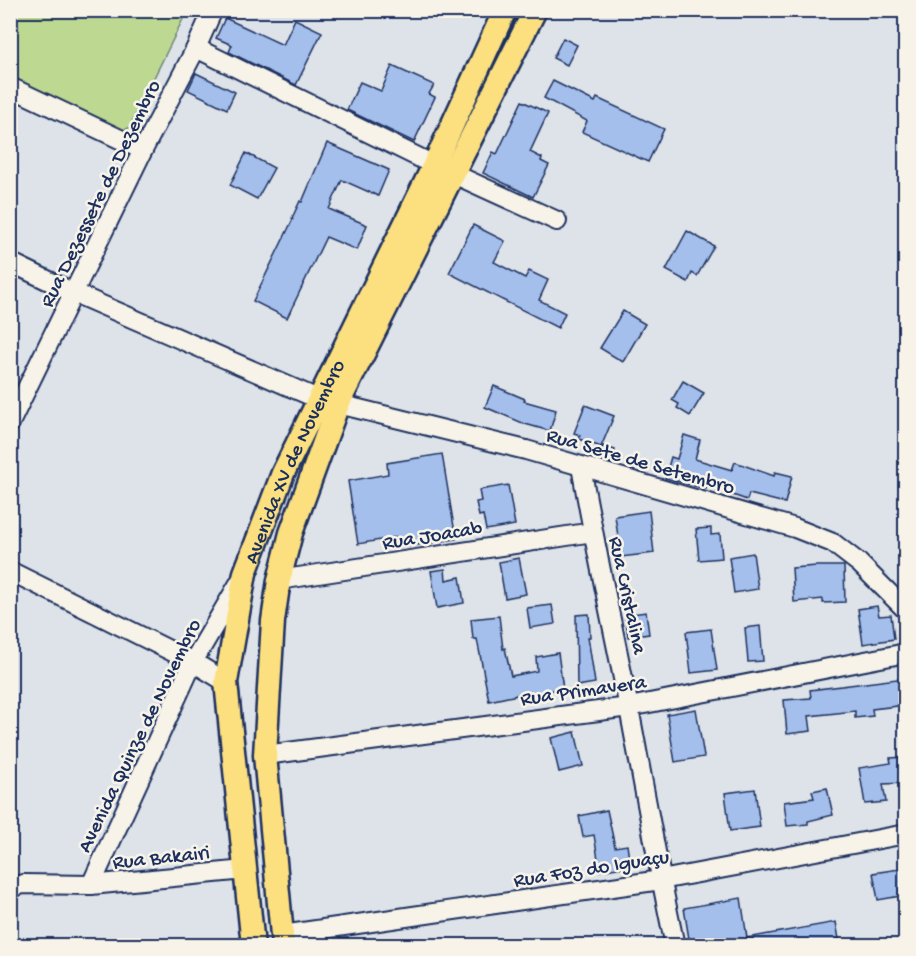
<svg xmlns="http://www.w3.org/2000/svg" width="916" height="956" viewBox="0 0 916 956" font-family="'Gochi Hand',sans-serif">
  <rect width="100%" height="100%" fill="#dee3e9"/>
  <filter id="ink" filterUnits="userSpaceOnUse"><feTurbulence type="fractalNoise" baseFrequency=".0167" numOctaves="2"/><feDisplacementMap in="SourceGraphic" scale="12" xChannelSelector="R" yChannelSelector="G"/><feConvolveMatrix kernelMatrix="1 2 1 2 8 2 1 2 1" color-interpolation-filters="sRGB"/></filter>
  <g filter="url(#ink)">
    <polygon fill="#bdd991" stroke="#6c8478" stroke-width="1.5" points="10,11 187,11 129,128 119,132 11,77"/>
    <g fill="#a4bfeb" stroke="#1b2f5e" stroke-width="1.5">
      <polygon points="225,18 283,45 295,19 322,32 296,85 229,52 232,45 216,38"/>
      <polygon points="563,38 577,45 567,65 553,58"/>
      <polygon points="392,66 434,85 429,94 435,97 414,142 347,110 360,82 381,91"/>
      <polygon points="196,73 235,92 227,109 188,90"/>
      <polygon points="553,81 595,102 597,98 664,129 648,162 582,132 587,121 544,98"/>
      <polygon points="522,101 548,113 530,152 542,158 541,161 549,165 533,197 483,173 493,152 497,154"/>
      <polygon points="327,143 389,170 378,196 342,180 329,209 367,225 357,250 326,237 287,318 253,301 293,219 292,218 300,201 302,202"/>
      <polygon points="246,153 274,168 257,199 230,185"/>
      <polygon points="473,225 505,241 494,262 525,278 529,271 548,280 539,300 565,313 558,328 449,273"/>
      <polygon points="687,231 714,246 697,276 692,273 688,282 666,270"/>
      <polygon points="623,311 645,324 623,362 600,348"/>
      <polygon points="683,381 704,393 690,416 677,408 679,404 672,400"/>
      <polygon points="494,386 525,399 524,401 556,410 550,431 525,424 485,407"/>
      <polygon points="585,405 614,416 601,447 579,439 580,435 574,433"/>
      <polygon points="684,435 700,440 695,459 732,470 735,462 774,476 775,472 792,476 785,503 749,494 747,500 707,486 706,489 665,478 671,457 677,459"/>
      <polygon points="603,446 615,450 611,463 598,459"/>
      <polygon points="442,454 456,539 399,548 397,537 358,544 348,481 388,474 387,463"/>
      <polygon points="508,485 515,525 486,530 483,515 479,516 476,502 481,501 479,490"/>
      <polygon points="649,511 654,553 621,557 615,516"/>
      <polygon points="711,528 711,535 720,534 722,558 699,560 696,529"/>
      <polygon points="753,553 758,589 734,593 729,557"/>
      <polygon points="519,558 526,594 505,598 499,562"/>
      <polygon points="817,566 844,566 845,602 823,603 823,599 794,602 792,568"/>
      <polygon points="445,569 446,580 460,577 464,603 437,608 431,571"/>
      <polygon points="552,605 555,624 530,628 527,608"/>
      <polygon points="877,606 879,616 891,615 894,639 863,644 858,609"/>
      <polygon points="646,612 649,634 628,637 625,615"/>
      <polygon points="589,614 590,637 588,637 595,683 577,686 576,615"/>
      <polygon points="499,616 503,649 505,648 511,676 537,671 536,657 558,653 563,689 538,692 539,694 522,696 522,694 489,701 477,639 473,639 471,619"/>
      <polygon points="760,626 763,661 748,662 745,628"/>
      <polygon points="711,629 717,670 691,673 686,632"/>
      <polygon points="905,678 906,705 872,709 873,716 855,718 855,711 809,716 811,731 787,734 784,700 811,698 810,690"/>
      <polygon points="696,709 704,757 675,762 667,714"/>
      <polygon points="575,732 583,766 559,772 551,738"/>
      <polygon points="906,757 906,783 883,784 886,802 865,804 859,768 891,763 890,758"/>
      <polygon points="827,788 833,815 808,821 808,824 787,826 784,802 814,798 812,791"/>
      <polygon points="755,789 760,827 730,831 725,793"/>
      <polygon points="607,810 615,847 627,845 630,866 600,871 594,835 583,837 579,816"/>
      <polygon points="906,868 906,895 878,900 873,873"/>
      <polygon points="741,898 747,938 836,922 840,945 690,945 684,908"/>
    </g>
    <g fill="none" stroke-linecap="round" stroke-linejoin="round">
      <g stroke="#1b2f5e" stroke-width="22">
        <g id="minor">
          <polyline points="196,48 434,165 557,221"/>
          <polyline points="10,87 143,150"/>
          <polyline points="10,262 74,293 318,399 526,450 795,528 833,543 859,563 906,610"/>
          <polyline points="10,423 143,150 196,48 213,10"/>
          <path d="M581 466C595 547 613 627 629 708 644 787 658 867 675 946"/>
          <polyline points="10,571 193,662 226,682"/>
          <polyline points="279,580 593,532"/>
          <polyline points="265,755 629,707 906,653"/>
          <polyline points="91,885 193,662 241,580"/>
          <polyline points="10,888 23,884 91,885 245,870"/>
          <polyline points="282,935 661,880 906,834"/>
        </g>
      </g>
      <g stroke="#1b2f5e" stroke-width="27">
        <g id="major">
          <path id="s1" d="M253 946 226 682 245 573 283 473 434 165 505 10"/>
          <polyline points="283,946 265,755 273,621 279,580 291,533 338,404 535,10"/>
        </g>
      </g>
      <use href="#minor" stroke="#f7f3e8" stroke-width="18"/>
      <use href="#major" stroke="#fce080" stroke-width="22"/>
    </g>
  </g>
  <g text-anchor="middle" stroke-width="5" stroke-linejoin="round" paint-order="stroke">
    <g font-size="21" fill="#1b2f5e" stroke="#f7f3e8">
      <text transform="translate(99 193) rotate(-64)" y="7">Rua Dezessete de Dezembro</text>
      <text transform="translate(641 460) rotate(16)" y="7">Rua Sete de Setembro</text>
      <text dy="7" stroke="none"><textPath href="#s1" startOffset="498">Avenida XV de Novembro</textPath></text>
      <text transform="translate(432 534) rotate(-9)" y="7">Rua Joacab</text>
      <text transform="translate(629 595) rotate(78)" y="7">Rua Cristalina</text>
      <text transform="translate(583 689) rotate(-8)" y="7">Rua Primavera</text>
      <text transform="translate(138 735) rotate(-64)" y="7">Avenida Quinze de Novembro</text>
      <text transform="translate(161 856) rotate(-6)" y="7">Rua Bakairi</text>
      <text transform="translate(591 867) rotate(-9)" y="7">Rua Foz do Iguaçu</text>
    </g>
  </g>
  <rect width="916" height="956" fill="none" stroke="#f7f3e8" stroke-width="36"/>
  <rect x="18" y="18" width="880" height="920" fill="none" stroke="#1b2f5e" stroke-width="2" filter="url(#ink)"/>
</svg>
